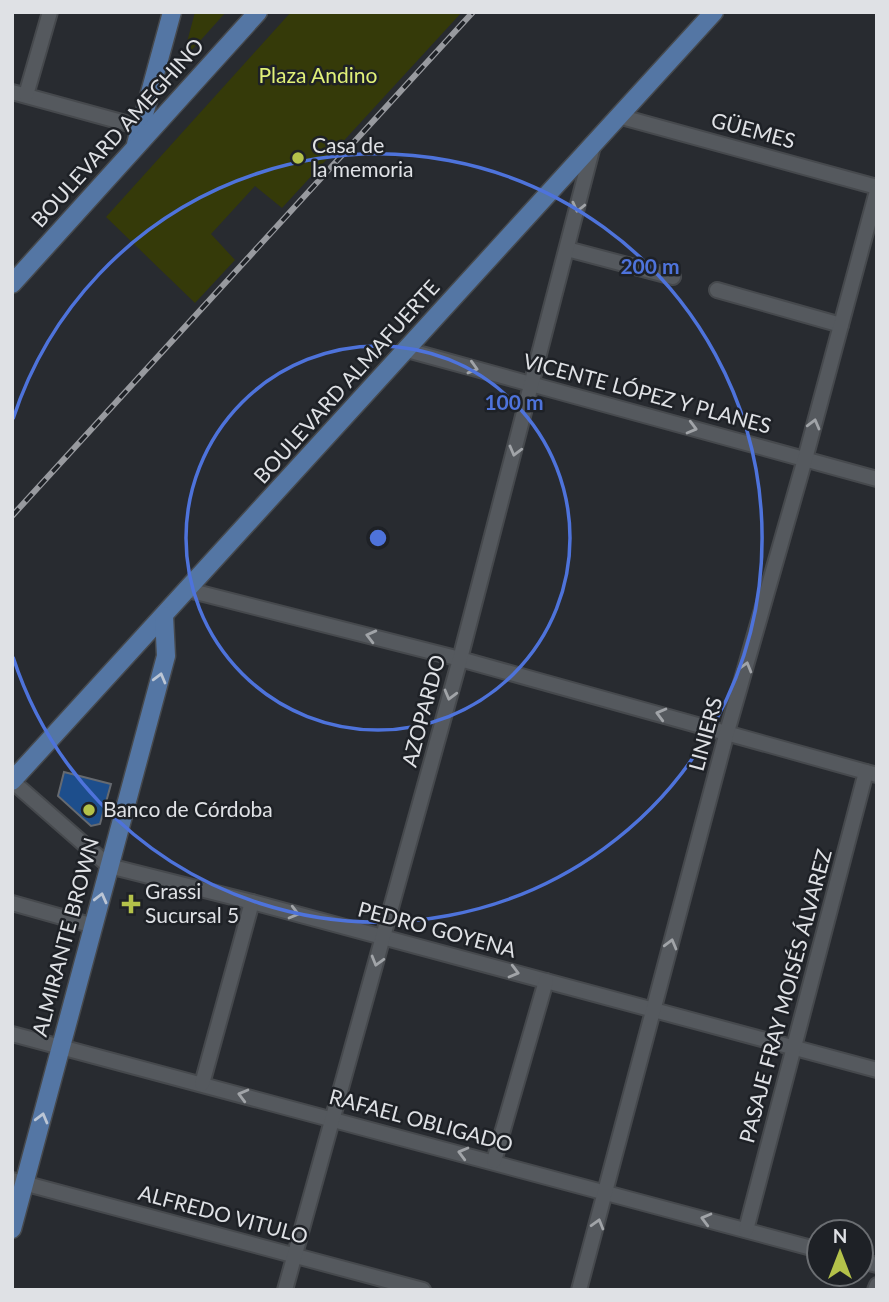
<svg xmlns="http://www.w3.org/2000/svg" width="889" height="1302" viewBox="0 0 889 1302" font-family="Lato,sans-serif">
  <rect width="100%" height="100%" fill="#282b30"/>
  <g fill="#353a09">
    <polygon points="195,12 226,12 182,61"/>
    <polygon points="291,12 462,12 282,208 255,186 211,234 235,260 195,303 106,217"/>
  </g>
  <polygon fill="#1d4e8c" stroke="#666a70" stroke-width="2" points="64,772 111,784 100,824 91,826 58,796"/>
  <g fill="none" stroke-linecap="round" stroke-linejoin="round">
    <g stroke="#46494d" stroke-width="18">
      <g id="minor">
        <polyline points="12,92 140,127"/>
        <polyline points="26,95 50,12"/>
        <polyline points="618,116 877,187"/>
        <polyline points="567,249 673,277"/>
        <polyline points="717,290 841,325"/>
        <polyline points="407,350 877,479"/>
        <polyline points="188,590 460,659 877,775"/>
        <polyline points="12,781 109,866 252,902 877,1070"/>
        <polyline points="12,903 94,926"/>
        <polyline points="12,1034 819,1250"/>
        <polyline points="202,1084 252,902"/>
        <polyline points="494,1161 546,981"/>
        <polyline points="12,1180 423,1290"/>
        <polyline points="746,1230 866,772"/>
        <polyline points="861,1261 877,1265"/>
        <polyline points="285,1290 460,659 593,146"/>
        <polyline points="579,1290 727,732 805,459 877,191"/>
        <polyline points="875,1290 877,1285"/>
      </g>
    </g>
    <g stroke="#46494d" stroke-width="21">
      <g id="major">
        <polyline points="136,144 172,12"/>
        <polyline points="12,284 258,12"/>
        <polyline points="12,781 714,12"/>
        <polyline points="12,1229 166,656 164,616"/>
      </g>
    </g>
    <use href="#minor" stroke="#55595e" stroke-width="14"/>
    <use href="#major" stroke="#5476a4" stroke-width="18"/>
    <g stroke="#989a9f" stroke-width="6">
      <polyline id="rail" points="12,516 473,12"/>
    </g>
    <use href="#rail" stroke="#1e2126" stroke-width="3.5" stroke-dasharray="10" stroke-linecap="butt"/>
  </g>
  <defs><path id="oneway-chevron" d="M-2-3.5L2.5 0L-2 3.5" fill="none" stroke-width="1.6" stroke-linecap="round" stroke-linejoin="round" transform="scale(1.75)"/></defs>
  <g stroke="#a1a4a8">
    <use href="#oneway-chevron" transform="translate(578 207) rotate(104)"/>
    <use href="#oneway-chevron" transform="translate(473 368) rotate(16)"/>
    <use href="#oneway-chevron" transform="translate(814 424) rotate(-75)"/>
    <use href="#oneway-chevron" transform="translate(692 428) rotate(15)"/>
    <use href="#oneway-chevron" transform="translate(515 451) rotate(105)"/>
    <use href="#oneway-chevron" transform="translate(371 636) rotate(-166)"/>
    <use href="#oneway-chevron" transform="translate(746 667) rotate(-74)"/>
    <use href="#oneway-chevron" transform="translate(450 695) rotate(105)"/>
    <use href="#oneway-chevron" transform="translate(661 714) rotate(-165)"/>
    <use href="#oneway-chevron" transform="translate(294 913) rotate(15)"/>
    <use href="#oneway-chevron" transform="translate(671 944) rotate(-75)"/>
    <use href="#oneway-chevron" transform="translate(377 961) rotate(106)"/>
    <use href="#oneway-chevron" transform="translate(514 972) rotate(15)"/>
    <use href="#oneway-chevron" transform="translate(243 1095) rotate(-165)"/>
    <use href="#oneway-chevron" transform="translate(463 1153) rotate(-165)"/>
    <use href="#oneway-chevron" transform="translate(706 1219) rotate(-165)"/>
    <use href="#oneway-chevron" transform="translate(598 1224) rotate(-74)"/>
  </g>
  <g stroke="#bcc6d5">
    <use href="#oneway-chevron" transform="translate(160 678) rotate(-75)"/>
    <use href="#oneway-chevron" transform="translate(101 898) rotate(-76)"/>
    <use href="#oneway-chevron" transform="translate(42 1118) rotate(-75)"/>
  </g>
  <g fill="none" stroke="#4e73db" stroke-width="3.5">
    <circle cx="378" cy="538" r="192"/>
    <path d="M13 419A384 384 0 1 1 13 657"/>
  </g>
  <g fill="#b4c24a" stroke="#1e2126" stroke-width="2.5">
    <circle cx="298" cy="158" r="7"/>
    <circle cx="89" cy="810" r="7"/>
    <path d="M127.5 893.5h7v7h7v7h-7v7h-7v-7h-7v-7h7z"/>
  </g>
  <g text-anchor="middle" stroke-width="5" stroke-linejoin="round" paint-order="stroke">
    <g font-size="21" fill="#e0f078" stroke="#1e2126">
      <text x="318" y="83">Plaza Andino</text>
    </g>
    <g font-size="21" fill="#dfe1e5" stroke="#1e2126">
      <text transform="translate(753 131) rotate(15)" y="7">GÜEMES</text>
      <text transform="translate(118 133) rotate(-48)" y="7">BOULEVARD AMEGHINO</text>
      <text transform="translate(347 382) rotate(-48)" y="7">BOULEVARD ALMAFUERTE</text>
      <text transform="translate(647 394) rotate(15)" y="7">VICENTE LÓPEZ Y PLANES</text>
      <text transform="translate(424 711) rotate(-75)" y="7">AZOPARDO</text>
      <text transform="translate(706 734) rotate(-75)" y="7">LINIERS</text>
      <text transform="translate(437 930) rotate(15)" y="7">PEDRO GOYENA</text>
      <text transform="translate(66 937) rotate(-75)" y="7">ALMIRANTE BROWN</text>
      <text transform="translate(786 996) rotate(-75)" y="7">PASAJE FRAY MOISÉS ÁLVAREZ</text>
      <text transform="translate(421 1121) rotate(15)" y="7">RAFAEL OBLIGADO</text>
      <text transform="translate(223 1215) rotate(15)" y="7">ALFREDO VITULO</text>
    </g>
    <g font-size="21" fill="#dfe1e5" stroke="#1e2126" text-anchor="start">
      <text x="312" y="153">Casa de<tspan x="312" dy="24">la memoria</tspan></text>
      <text x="103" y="817">Banco de Córdoba</text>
      <text x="145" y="899">Grassi<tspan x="145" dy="24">Sucursal 5</tspan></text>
    </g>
  </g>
  <circle cx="378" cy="538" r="10" fill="#4e73db" stroke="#1e2126" stroke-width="3.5"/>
  <g font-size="21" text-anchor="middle" font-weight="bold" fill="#4e73db" stroke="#1e2126" stroke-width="5" stroke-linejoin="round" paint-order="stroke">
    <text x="650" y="274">200 m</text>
    <text x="514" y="410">100 m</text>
  </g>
  <rect width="889" height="1302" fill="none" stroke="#dfe1e5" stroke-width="28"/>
  <g transform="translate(840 1253)"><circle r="33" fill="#1e2126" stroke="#6b6e72" stroke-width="2"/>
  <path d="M0-5L12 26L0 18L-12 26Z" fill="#b4c24a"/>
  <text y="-10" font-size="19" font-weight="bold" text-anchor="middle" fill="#dfe1e5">N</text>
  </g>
</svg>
